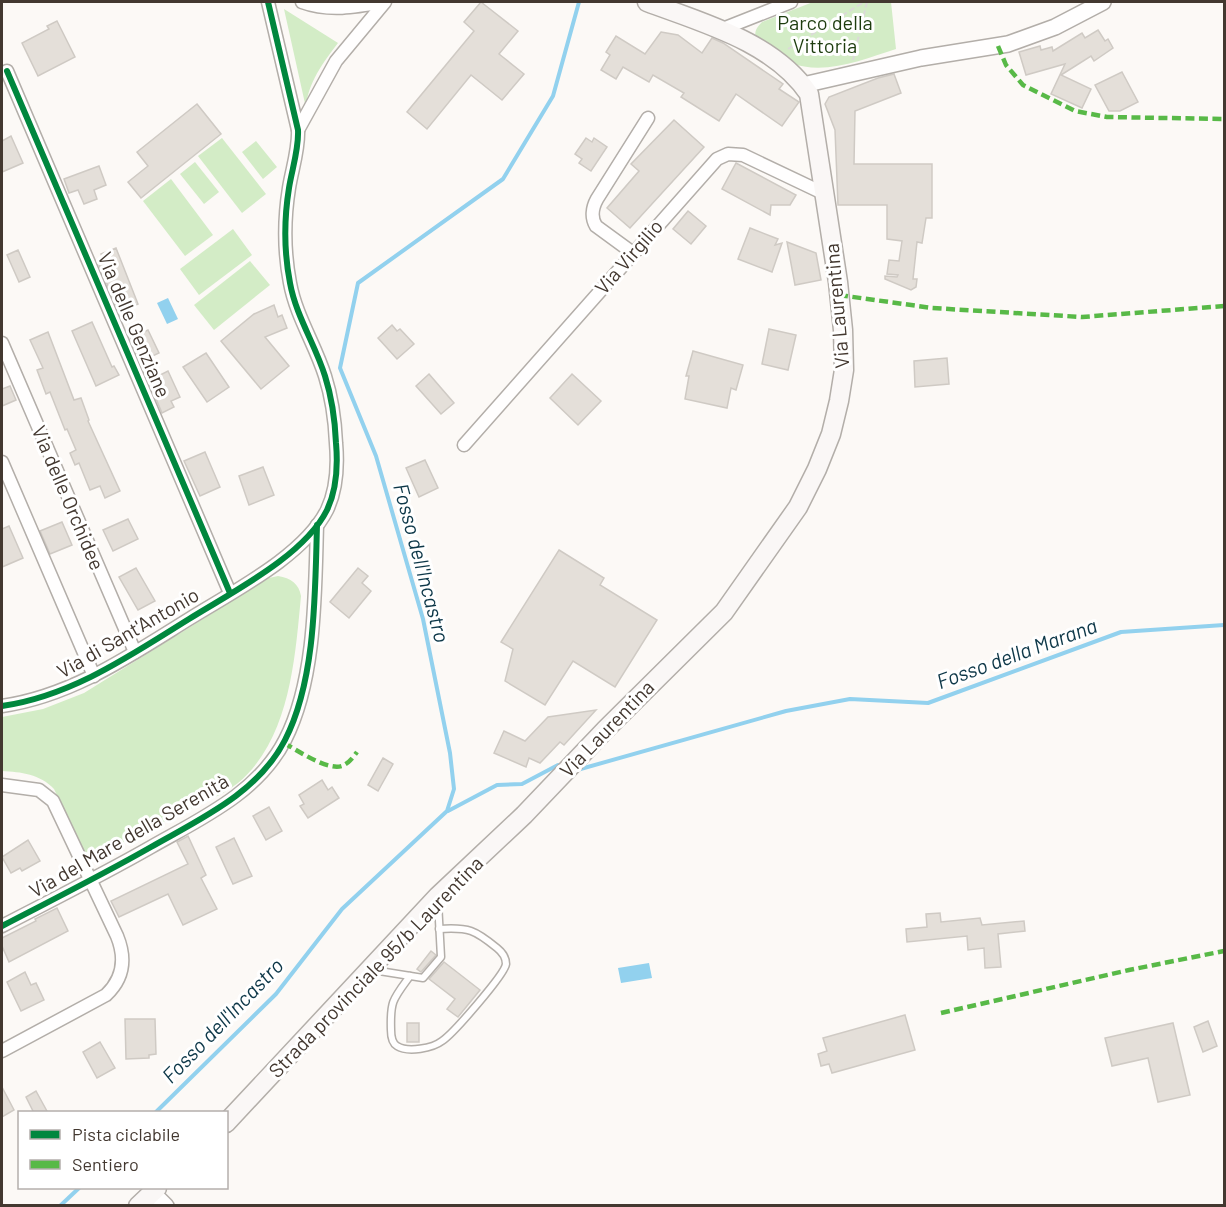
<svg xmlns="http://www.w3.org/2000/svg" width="1226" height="1207" viewBox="0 0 1226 1207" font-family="Barlow,sans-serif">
  <rect width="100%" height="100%" fill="#fcf9f6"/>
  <g fill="#d3ecc6">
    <path d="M813 2H891L896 49C864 59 825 76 791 63 779 58 767 47 756 40 754 32 756 28 762 22Z"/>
    <path d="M284 9 338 43C324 61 307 84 306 108Z"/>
    <polygon points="222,138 266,194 242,213 198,156"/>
    <polygon points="256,141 277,167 263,179 242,152"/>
    <polygon points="195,162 219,192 204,204 180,174"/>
    <polygon points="171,179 213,235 185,256 143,201"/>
    <polygon points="233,229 252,255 199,295 180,269"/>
    <polygon points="250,261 270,285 214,330 194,305"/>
    <path d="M278 576C291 578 299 584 301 596 295 659 290 739 238 783 223 795 203 803 186 811 158 825 131 839 104 852 96 856 88 856 82 849L54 789C40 774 21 772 2 771V717L43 709 84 693 269 578Z"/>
  </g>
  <g fill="#92d1ee">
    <polygon points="168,298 178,319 167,324 157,303"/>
    <polygon points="649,963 652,978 621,983 618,968"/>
  </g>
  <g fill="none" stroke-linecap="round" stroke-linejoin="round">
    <g stroke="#92d1ee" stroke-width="4">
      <polyline points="577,770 786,711 850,699 928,703 1121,632 1224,625"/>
      <polyline points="448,811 497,785 522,784 558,765"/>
      <polyline points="156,1112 276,994 342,909 447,811 454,789 450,753 423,619 376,456 340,368 358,283 503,179 553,96 579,2"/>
      <polyline points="60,1206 79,1188"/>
    </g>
  </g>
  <g fill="#e4dfd9" stroke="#cfcac4" stroke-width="1.5">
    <polygon points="481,2 518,31 499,54 524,74 502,100 471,75 427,129 407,112 474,31 464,22"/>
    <polygon points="57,21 75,57 38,76 22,43 49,29 47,26"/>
    <polygon points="1098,30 1105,41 1108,39 1113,48 1094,61 1091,56 1061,75 1091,89 1082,108 1051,94 1065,64 1026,75 1019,52 1040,46 1041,50 1052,47 1053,51 1082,33 1085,38"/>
    <polygon points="661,32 678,35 702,53 712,38 723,43 783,84 779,89 799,102 782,126 736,94 719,121 681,97 684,93 653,75 649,82 623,67 616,79 601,70 610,55 606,52 616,36 645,54"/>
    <polygon points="1122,72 1138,102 1120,111 1109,111 1095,85"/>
    <polygon points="894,74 901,93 855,111 854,164 932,164 932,218 926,218 922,243 917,242 913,279 917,279 916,287 911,290 885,279 885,276 897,277 898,275 887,274 889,260 899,261 902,241 887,239 887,205 838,205 835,130 825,104 829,97 878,78"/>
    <polygon points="197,104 221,134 141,198 128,182 148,166 137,152"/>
    <polygon points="674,120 704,147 630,228 607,208 639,171 631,164"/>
    <polygon points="11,136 23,163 2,172 2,141"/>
    <polygon points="586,138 592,142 594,138 607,147 591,171 579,163 582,159 575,154"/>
    <polygon points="736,163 796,195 790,205 771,205 770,215 722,189"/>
    <polygon points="99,166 106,185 94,190 97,199 84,204 78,190 69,193 64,179"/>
    <polygon points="688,211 706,226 691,244 673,229"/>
    <polygon points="750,228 778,239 775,245 782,243 772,272 738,259"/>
    <polygon points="787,242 816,253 821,280 795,285"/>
    <polygon points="116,248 138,304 119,312 99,265 104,263 101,254"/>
    <polygon points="18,250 30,277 19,282 7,255"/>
    <polygon points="274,305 278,317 282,315 287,328 265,337 289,366 261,389 221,341 254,314"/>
    <polygon points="92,322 112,367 114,366 119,375 96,386 72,331"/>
    <polygon points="392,325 397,331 400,329 414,344 397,359 378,338"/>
    <polygon points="769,329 796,335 788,370 762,364"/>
    <polygon points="148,330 159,353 140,362 131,338"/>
    <polygon points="48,332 74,400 81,398 89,420 88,421 120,491 105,498 100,486 90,490 79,463 75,465 70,453 76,450 67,429 65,430 50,392 46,394 37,370 43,368 30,340"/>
    <polygon points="693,351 743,365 736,390 731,388 727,408 685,399 689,376 686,376"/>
    <polygon points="206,353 229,387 207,402 183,367"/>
    <polygon points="947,358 949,384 915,387 914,361"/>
    <polygon points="168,371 180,397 171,401 174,407 162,413 154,394 156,393 150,380"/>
    <polygon points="429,374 454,403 441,414 416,386"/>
    <polygon points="572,374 601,401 578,425 550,398"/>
    <polygon points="10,386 16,400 2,406 2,389"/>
    <polygon points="205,452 220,487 200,496 184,461"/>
    <polygon points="425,460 438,488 419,497 406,468"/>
    <polygon points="263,467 274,495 249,505 239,476"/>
    <polygon points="128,519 138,539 113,551 103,530"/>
    <polygon points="62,522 72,545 50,554 40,531"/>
    <polygon points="9,526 23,558 2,567 2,529"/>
    <polygon points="559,550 604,578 600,585 657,620 615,687 573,661 545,705 505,681 513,649 501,642"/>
    <polygon points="136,568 155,601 138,610 119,577"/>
    <polygon points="358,568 368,576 362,583 371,591 349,618 330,602"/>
    <polygon points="596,710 564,745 560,742 540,763 529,758 526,767 494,753 504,731 525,741 548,717"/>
    <polygon points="383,758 393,764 378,791 368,785"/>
    <polygon points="322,780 328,790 332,787 339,798 308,818 300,806 304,804 299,795"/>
    <polygon points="269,807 282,831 266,840 253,816"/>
    <polygon points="188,836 206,875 201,878 217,909 183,925 168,894 119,917 111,901 188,864 177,842"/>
    <polygon points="234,838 252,876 233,884 216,847"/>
    <polygon points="28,840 40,861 22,871 20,868 11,873 2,857"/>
    <polygon points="57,908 68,931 9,962 2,946 2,938 36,921 35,919"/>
    <polygon points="940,913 941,922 980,918 982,925 1024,921 1025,931 998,934 1001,967 985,968 984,948 968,950 967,936 907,942 906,929 927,927 926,914"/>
    <polygon points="431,951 436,955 421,972 417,969"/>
    <polygon points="444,962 480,990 458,1017 447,1009 455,999 429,979"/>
    <polygon points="25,972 31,985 36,983 44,1000 21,1011 7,982"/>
    <polygon points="905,1015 915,1050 832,1073 829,1064 821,1066 818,1054 827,1051 823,1038"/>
    <polygon points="125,1019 155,1019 156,1054 149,1055 149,1058 126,1059"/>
    <polygon points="1208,1021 1217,1046 1203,1052 1194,1027"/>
    <rect x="407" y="1023" width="12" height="19"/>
    <polygon points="1173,1023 1190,1095 1158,1102 1148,1058 1112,1066 1105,1038"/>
    <polygon points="100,1042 115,1068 97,1078 83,1052"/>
    <polygon points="2,1087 14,1110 2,1117"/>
    <polygon points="36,1091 48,1113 34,1113 26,1097"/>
  </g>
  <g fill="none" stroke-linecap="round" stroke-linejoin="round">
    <g stroke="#b3aea9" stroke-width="9">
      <g id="service">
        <polyline points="373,970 423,978 441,957 438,902"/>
        <path d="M410 976C393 999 390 1001 391 1030 391 1036 392 1043 397 1046 408 1053 433 1048 442 1041 453 1034 505 974 506 964 506 957 502 952 497 948 475 930 469 927 439 929"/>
      </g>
    </g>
    <g stroke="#b3aea9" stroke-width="15">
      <g id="minor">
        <path d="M302 2C329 12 356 7 384 2"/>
        <polyline points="720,30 791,2"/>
        <polyline points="7,71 230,593"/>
        <polyline points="298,130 336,61 385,2"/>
        <path d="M633 253 596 226C591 218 592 208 597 199L648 118"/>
        <polyline points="2,343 135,652"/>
        <polyline points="464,445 717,159 728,154 743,155 825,194"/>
        <polyline points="2,462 94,676"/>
        <path d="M2 706C72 696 131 655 189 619 232 592 304 556 327 510 337 489 338 466 336 443 335 420 332 398 325 376 315 344 296 316 290 283 284 252 284 219 289 188 292 169 299 149 298 130L268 2"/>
        <path d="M2 785 39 790 53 801 117 936C126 958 124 978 106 995L2 1051"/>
        <path d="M2 926C52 900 102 875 151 847 200 819 258 793 285 740 316 680 315 592 317 525"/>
      </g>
    </g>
    <g stroke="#b3aea9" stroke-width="18">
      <g id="tertiary">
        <polyline points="803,85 921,58 1008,44 1055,27 1103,2"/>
        <polyline points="152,1192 166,1206"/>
      </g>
    </g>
    <g stroke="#b3aea9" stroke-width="21">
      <g id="secondary">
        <path d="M226 1123 438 896 524 815 605 730 724 612 798 507 817 469 831 434 839 401 844 370 843 330 838 282 809 94C774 42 703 23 647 2"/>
        <polyline points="138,1206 157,1188"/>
      </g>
    </g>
    <g stroke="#dbdad8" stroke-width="2" stroke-dasharray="6 3" stroke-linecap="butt">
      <polyline points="788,49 864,2"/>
      <polyline points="853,60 867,2"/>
    </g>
    <use href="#service" stroke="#fffefe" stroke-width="6"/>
    <use href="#minor" stroke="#fffefe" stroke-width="12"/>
    <use href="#tertiary" stroke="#fffefe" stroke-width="15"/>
    <use href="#secondary" stroke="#faf7f6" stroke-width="18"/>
    <g stroke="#58b947" stroke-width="4.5" stroke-dasharray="9 4.5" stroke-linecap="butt">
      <polyline points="998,46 1006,65 1023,85 1075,111 1107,117 1224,119"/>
      <polyline points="839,295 932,308 1082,317 1224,306"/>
      <path d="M284 743C297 750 330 773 344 765 350 762 354 756 357 752"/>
      <polyline points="941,1013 1129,970 1224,951"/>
    </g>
    <g stroke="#fff" stroke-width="10">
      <g id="cycleway">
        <polyline points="7,71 230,593"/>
        <path d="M2 706C72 696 131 655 189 619 232 592 304 556 327 510 337 489 338 466 336 443 335 420 332 398 325 376 315 344 296 316 290 283 284 252 284 219 289 188 292 169 299 149 298 130L268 2"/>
        <path d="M2 926C52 900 102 875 151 847 200 819 258 793 285 740 316 680 315 592 317 525"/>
      </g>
    </g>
    <use href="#cycleway" stroke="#00873e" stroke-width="6"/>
  </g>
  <g text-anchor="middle" stroke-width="6" stroke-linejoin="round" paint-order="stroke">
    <g font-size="20" fill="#1d3c0e" stroke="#fff">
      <text x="825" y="30">Parco della<tspan x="825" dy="23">Vittoria</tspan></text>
    </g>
    <g font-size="20" fill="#433830" stroke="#fff">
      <text transform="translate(629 257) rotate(-49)" y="7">Via Virgilio</text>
      <text transform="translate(837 306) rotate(-95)" y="7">Via Laurentina</text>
      <text transform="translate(134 325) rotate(67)" y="7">Via delle Genziane</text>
      <text transform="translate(68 498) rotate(67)" y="7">Via delle Orchidee</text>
      <text transform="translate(128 633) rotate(-30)" y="7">Via di Sant'Antonio</text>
      <text transform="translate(607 729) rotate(-46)" y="7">Via Laurentina</text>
      <text transform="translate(129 836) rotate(-30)" y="7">Via del Mare della Serenità</text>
      <text transform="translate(376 967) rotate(-46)" y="7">Strada provinciale 95/b Laurentina</text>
    </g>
    <g font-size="21" font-style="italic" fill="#0d3748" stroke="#fff">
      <text transform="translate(421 563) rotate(75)" y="7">Fosso dell'Incastro</text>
      <text transform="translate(1017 654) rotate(-20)" y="7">Fosso della Marana</text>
      <text transform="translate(223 1021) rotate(-46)" y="7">Fosso dell'Incastro</text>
    </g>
  </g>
  <rect width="1226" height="1207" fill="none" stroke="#433830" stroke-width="6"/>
  <rect x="18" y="1111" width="210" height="78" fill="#ffffff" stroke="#b4afac" stroke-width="1.5"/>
  <rect x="30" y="1130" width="30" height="9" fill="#00873e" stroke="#b4afac" stroke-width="1.5"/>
  <text x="72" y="1141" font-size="18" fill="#433830">Pista ciclabile</text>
  <rect x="30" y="1160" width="30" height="9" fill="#58b947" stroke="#b4afac" stroke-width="1.5"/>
  <text x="72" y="1171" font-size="18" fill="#433830">Sentiero</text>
</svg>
